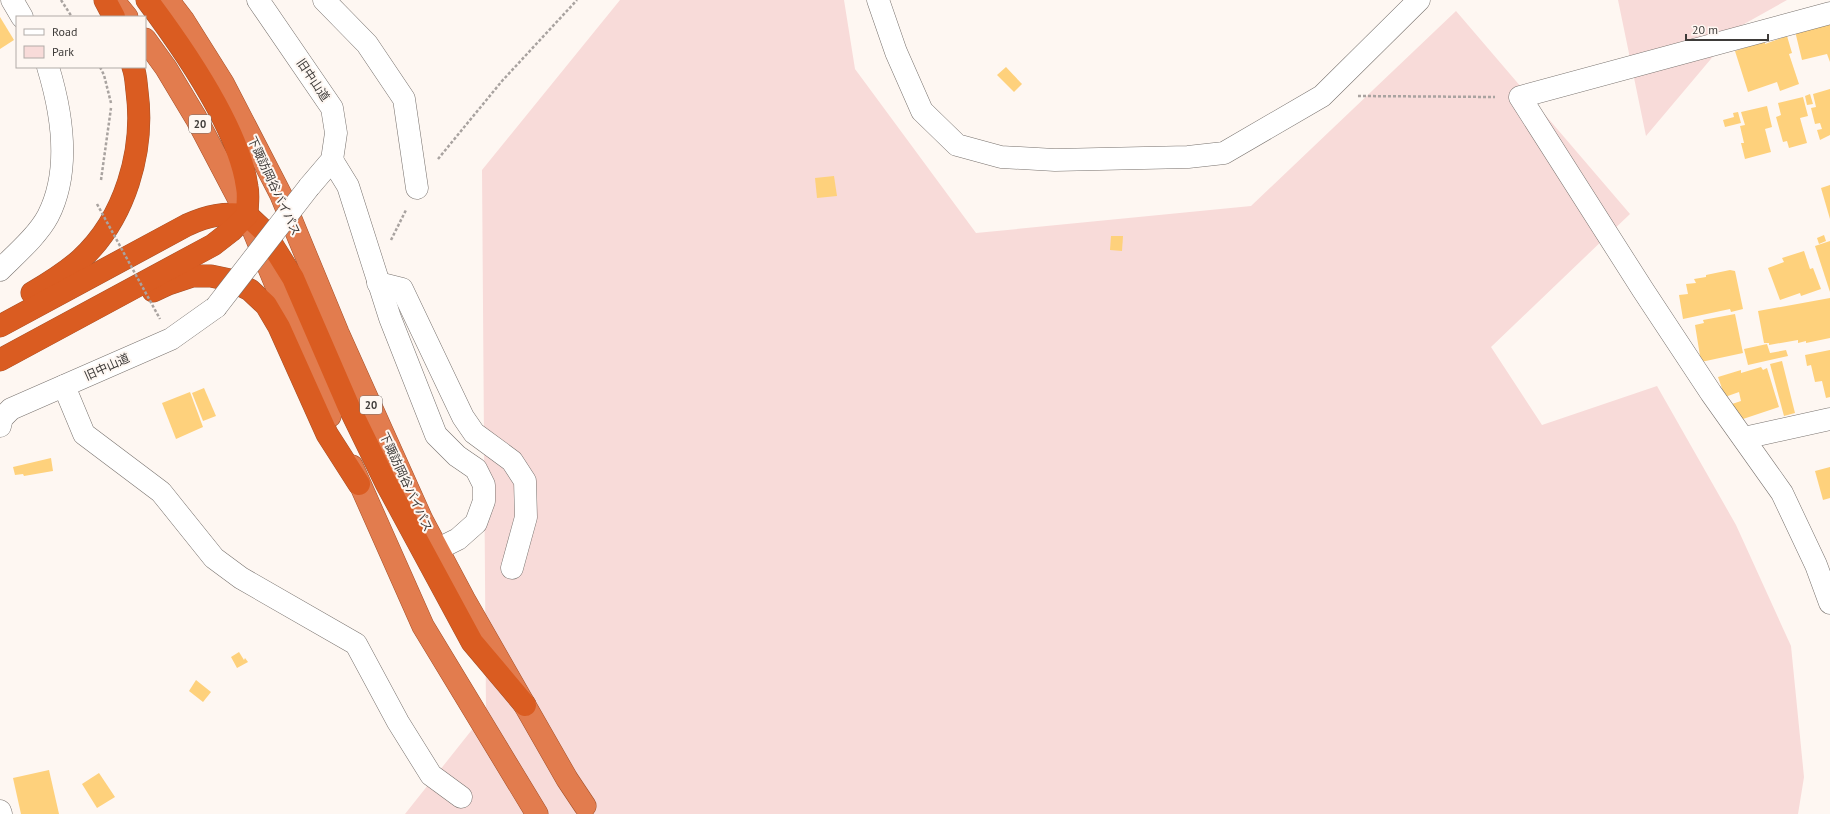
<svg xmlns="http://www.w3.org/2000/svg" width="1830" height="814" viewBox="0 0 1830 814" font-family="'PT Sans','Noto Sans JP',sans-serif">
  <rect width="100%" height="100%" fill="#fef7f2"/>
  <g fill="#f8dbd9">
    <polygon points="620,0 844,0 855,69 976,233 1251,206 1456,11 1630,214 1491,347 1542,425 1657,386 1736,525 1791,646 1804,777 1798,814 405,814 486,712 482,170"/>
    <polygon points="1618,0 1787,0 1737,28 1646,136"/>
  </g>
  <g fill="#fed17c">
    <polygon points="0,17 14,40 0,49"/>
    <polygon points="1830,23 1830,62 1827,54 1802,60 1795,31"/>
    <polygon points="1787,36 1792,53 1789,54 1799,84 1780,91 1777,82 1748,92 1735,51 1765,41 1765,44"/>
    <polygon points="1006,67 1022,84 1014,92 997,75"/>
    <polygon points="1830,89 1830,135 1820,140 1817,130 1822,129 1820,123 1815,124 1811,108 1816,107 1813,94"/>
    <polygon points="1810,94 1813,104 1807,105 1805,96"/>
    <polygon points="1803,97 1808,116 1800,118 1807,143 1789,148 1787,141 1783,142 1776,117 1781,115 1778,103"/>
    <polygon points="1767,106 1772,127 1765,129 1771,152 1745,159 1741,143 1744,143 1740,126 1745,125 1741,112"/>
    <polygon points="1738,112 1741,123 1725,127 1723,120 1734,117 1733,113"/>
    <polygon points="834,176 837,196 817,198 815,178"/>
    <polygon points="1830,185 1830,219 1821,188"/>
    <polygon points="1824,235 1826,241 1819,244 1817,238"/>
    <polygon points="1111,236 1123,236 1122,251 1110,250"/>
    <polygon points="1830,241 1830,292 1815,246"/>
    <polygon points="1804,251 1810,269 1813,268 1821,289 1801,296 1800,293 1780,300 1768,268 1784,262 1782,258"/>
    <polygon points="1730,270 1735,271 1743,309 1731,312 1730,309 1683,319 1679,295 1688,294 1686,284 1696,283 1694,279 1706,277 1706,275"/>
    <polygon points="1830,298 1830,338 1806,343 1806,341 1798,343 1798,340 1769,345 1769,343 1764,343 1758,311"/>
    <polygon points="1735,314 1743,353 1701,362 1695,325 1704,323 1703,320"/>
    <polygon points="1767,344 1770,353 1786,350 1788,356 1748,365 1744,349"/>
    <polygon points="1830,350 1830,397 1826,398 1822,381 1815,382 1811,365 1807,366 1805,355"/>
    <polygon points="1782,361 1795,413 1784,416 1770,364"/>
    <polygon points="1761,367 1763,370 1767,368 1779,407 1737,421 1732,404 1741,401 1739,392 1725,397 1718,377 1741,370 1741,373"/>
    <polygon points="204,388 216,416 203,421 192,393"/>
    <polygon points="190,392 203,427 176,439 162,403"/>
    <polygon points="51,458 53,471 24,476 23,474 15,475 13,467"/>
    <polygon points="1830,467 1830,498 1823,500 1815,471"/>
    <polygon points="239,652 244,660 245,658 248,662 237,668 231,657"/>
    <polygon points="196,680 211,692 203,702 189,691"/>
    <polygon points="49,770 59,814 21,814 13,778"/>
    <polygon points="99,773 115,797 97,808 82,784"/>
  </g>
  <g fill="none" stroke-linecap="round" stroke-linejoin="round">
    <g stroke="#78726e" stroke-width="23">
      <g id="minor">
        <polyline points="12,0 22,17"/>
        <polyline points="258,0 332,108 336,133 332,160 309,187"/>
        <polyline points="324,0 367,44 404,99 417,188"/>
        <polyline points="878,0 896,52 922,111 957,145 1001,157 1055,160 1188,157 1224,153 1322,96 1419,0"/>
        <polyline points="1830,13 1520,97 1643,290 1711,393 1782,493 1816,565 1830,603"/>
        <polyline points="332,160 348,186 390,318 436,435 457,456 476,469 484,485 484,501 476,523 458,539 438,549"/>
        <path d="M0 270C16 254 38 235 48 216 71 171 62 113 48 67"/>
        <polyline points="378,283 402,289 463,417 474,433 512,461 525,481 526,517 512,568"/>
        <polyline points="64,386 84,434 161,492 214,558 241,578 356,644 398,722 431,775 461,797"/>
        <polyline points="0,426 2,418 11,409 171,339 216,307"/>
        <polyline points="1744,438 1830,419"/>
        <polyline points="0,811 1,814"/>
      </g>
    </g>
    <g stroke="#a35029" stroke-width="23">
      <g id="trunk">
        <polyline points="113,0 127,17"/>
        <polyline points="168,0 184,21 223,83 281,195 338,333 422,520 464,599 567,779 585,806"/>
        <polyline points="145,39 166,68 196,118 247,215 330,416"/>
        <polyline points="352,466 423,626 537,814"/>
      </g>
    </g>
    <g stroke="#a35029" stroke-width="23">
      <g id="motorway">
        <polyline points="105,0 114,17"/>
        <polyline points="153,291 168,284 192,276 211,276 230,280 250,290 266,305 279,327 327,434 359,484"/>
        <path d="M32 293C49 283 65 273 80 260 125 219 145 151 137 91 136 83 136 75 133 67"/>
        <path d="M0 326 187 225C209 215 222 213 247 215L263 230 293 278 348 405 386 483 472 642 525 705"/>
        <path d="M0 360 213 245 231 231 247 215C247 206 249 196 247 187 239 128 183 48 147 0"/>
      </g>
    </g>
    <g stroke="#a9a3a0" stroke-width="2.5" stroke-dasharray="3 2" stroke-linecap="butt">
      <polyline points="61,0 72,17"/>
      <polyline points="100,67 104,75 111,103"/>
      <polyline points="1358,96 1495,97"/>
      <polyline points="438,159 502,81 577,0"/>
      <polyline points="101,180 111,108"/>
      <polyline points="391,240 406,210"/>
    </g>
    <use href="#minor" stroke="#fff" stroke-width="22"/>
    <use href="#trunk" stroke="#e27c4e" stroke-width="22"/>
    <use href="#motorway" stroke="#da5c21" stroke-width="22"/>
    <g stroke="#78726e" stroke-width="23" stroke-linecap="butt">
      <polyline id="minor-bridge" points="216,307 309,187"/>
    </g>
    <polyline stroke="#a9a3a0" stroke-width="2.5" stroke-dasharray="3 2" stroke-linecap="butt" points="97,204 160,319"/>
    <use href="#minor-bridge" stroke="#fff" stroke-width="22"/>
  </g>
  <g text-anchor="middle" stroke-width="4" stroke-linejoin="round" paint-order="stroke">
    <g fill="#fef7f2" stroke="#787370" stroke-width="1">
      <rect x="189" y="115" width="22" height="18" rx="3"/>
      <rect x="360" y="396" width="22" height="18" rx="3"/>
    </g>
    <g font-size="11" font-weight="bold" fill="#3e3b39">
      <text x="200" y="128">20</text>
      <text x="371" y="409">20</text>
    </g>
    <g font-size="12" fill="#3e3b39" stroke="#fef7f2">
      <text transform="translate(313 80) rotate(56)" y="4">旧中山道</text>
      <text transform="translate(274 186) rotate(65)" y="4">下諏訪岡谷バイパス</text>
      <text transform="translate(107 367) rotate(-24)" y="4">旧中山道</text>
      <text transform="translate(406 482) rotate(65)" y="4">下諏訪岡谷バイパス</text>
    </g>
  </g>
  <rect x="16" y="16" width="130" height="52" fill="#fef7f2" stroke="#b1aca8"/>
  <rect x="24" y="29" width="20" height="6" fill="#ffffff" stroke="#b1aca8"/>
  <text x="52" y="36" font-size="12" fill="#3e3b39">Road</text>
  <rect x="24" y="46" width="20" height="12" fill="#f8dbd9" stroke="#b1aca8"/>
  <text x="52" y="56" font-size="12" fill="#3e3b39">Park</text>
  <path d="M1686 34v6h82v-6" fill="none" stroke="#3e3b39" stroke-width="2"/>
  <text x="1692" y="34" font-size="12" fill="#3e3b39" stroke="#fef7f2" stroke-width="3" paint-order="stroke">20 m</text>
</svg>
